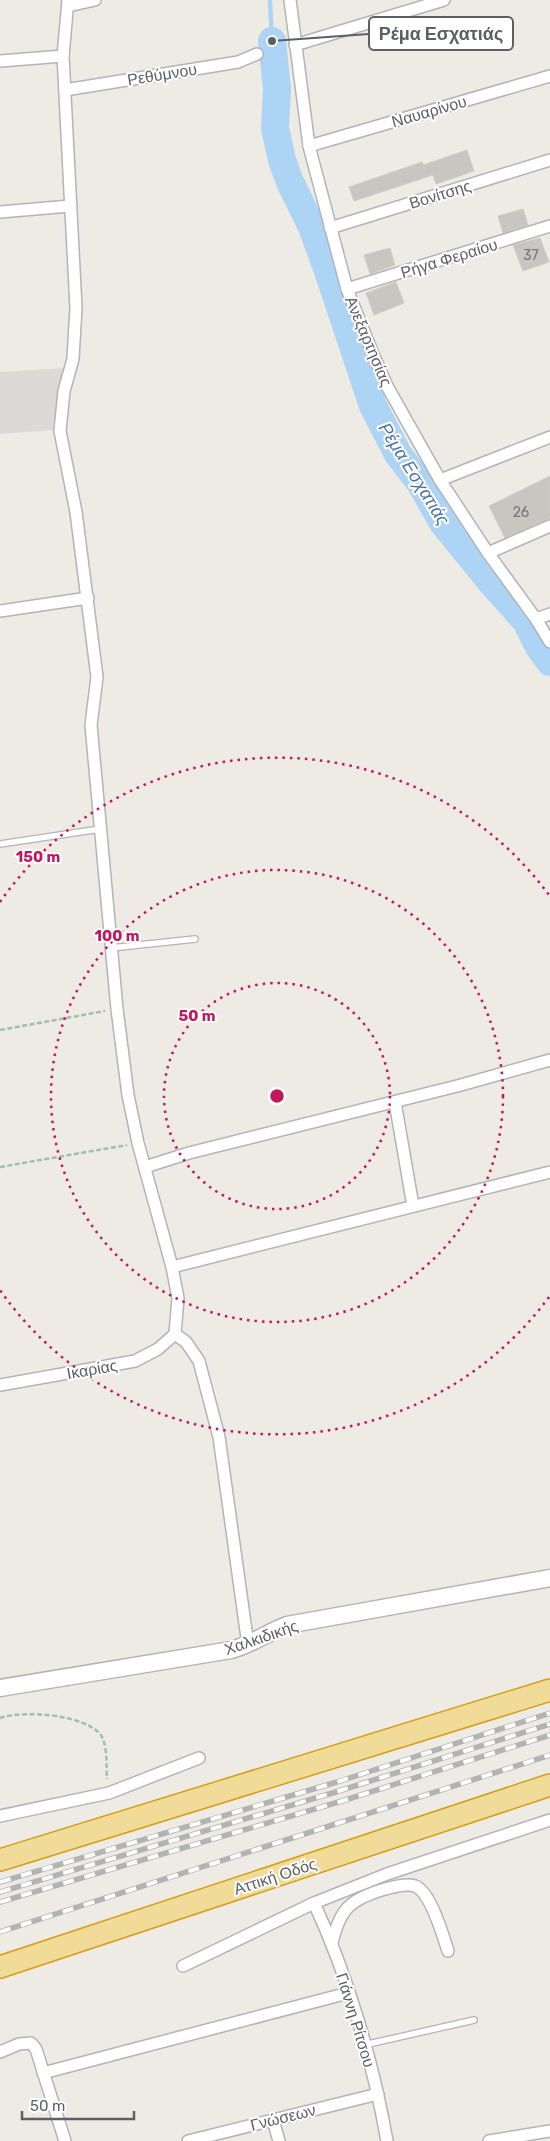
<svg xmlns="http://www.w3.org/2000/svg" width="550" height="2141" viewBox="0 0 550 2141" font-family="Rubik,sans-serif">
  <rect width="100%" height="100%" fill="#edebe4"/>
  <polygon fill="#dcdad6" points="64,368 53,430 0,434 0,372"/>
  <g fill="none" stroke-linecap="round" stroke-linejoin="round">
    <polyline stroke="#add4f4" stroke-width="4.5" points="270,0 272,41"/>
    <polyline stroke="#add4f4" stroke-width="28" points="272,41 277,89 275,128 282,160 290,182 312,227 328,271 373,406 398,454 421,484 443,523 491,582 526,621 539,647 550,662"/>
  </g>
  <g fill="#c8c6c1" stroke="#d1cdc3">
    <polygon points="467,150 474,171 436,184 433,175 354,201 349,187 422,162 423,165"/>
    <polygon points="523,209 528,225 503,233 498,216"/>
    <polygon points="540,238 549,262 523,271 513,245"/>
    <polygon points="390,248 395,265 370,274 364,255"/>
    <polygon points="396,282 404,303 374,315 366,293"/>
    <polygon points="550,476 550,518 505,538 489,506"/>
  </g>
  <g fill="none" stroke-linecap="round" stroke-linejoin="round">
    <g stroke="#b1b4b8" stroke-width="8">
      <g id="lane">
        <polyline points="0,844 100,829"/>
        <polyline points="111,948 195,939"/>
        <polyline points="364,2045 474,2020"/>
      </g>
    </g>
    <g stroke="#b1b4b8" stroke-width="14">
      <g id="street">
        <polyline points="290,0 309,146 347,289 373,354 387,386 440,480 488,553 536,619 550,642"/>
        <polyline points="68,6 95,0"/>
        <polyline points="295,45 444,0"/>
        <polyline points="63,56 76,308 73,359 64,391 60,431 76,512 97,677 91,725 117,1009 128,1095 138,1143 172,1267 178,1298 175,1334 186,1342 199,1361 219,1437 248,1645"/>
        <polyline points="0,61 63,56 68,0"/>
        <polyline points="65,90 238,62 257,54"/>
        <polyline points="309,146 550,76"/>
        <polyline points="0,212 70,206"/>
        <polyline points="330,228 550,160"/>
        <polyline points="347,289 550,226"/>
        <polyline points="440,480 550,437"/>
        <polyline points="488,553 550,526"/>
        <polyline points="0,611 88,598"/>
        <polyline points="536,619 550,614"/>
        <polyline points="395,1102 413,1206"/>
        <polyline points="145,1167 189,1153 461,1085 550,1060"/>
        <polyline points="172,1267 550,1172"/>
        <polyline points="0,1385 135,1361 158,1349 175,1334"/>
        <polyline points="0,1816 109,1793 199,1758"/>
        <path d="M314 1903C348 1976 373 2062 387 2141"/>
        <path d="M332 1943C340 1908 351 1899 385 1889 393 1887 406 1883 415 1886 431 1892 443 1936 448 1951"/>
        <polyline points="183,1966 314,1903 387,1874 550,1820"/>
        <polyline points="0,2052 19,2044 31,2043 36,2049 65,2141"/>
        <polyline points="43,2073 348,1993"/>
        <polyline points="273,2120 279,2141"/>
        <polyline points="188,2141 378,2094"/>
        <polyline points="489,2141 550,2131"/>
      </g>
    </g>
    <g stroke="#b1b3b7" stroke-width="19">
      <path id="secondary" d="M0 1688 231 1650C251 1645 268 1632 287 1625L550 1578"/>
    </g>
    <g stroke="#d59f1c" stroke-width="24">
      <g id="highway">
        <polyline points="0,1860 550,1690"/>
        <polyline points="0,1967 550,1785"/>
      </g>
    </g>
    <g stroke="#9ec1a9" stroke-width="2.5" stroke-dasharray="5 2.5" stroke-linecap="butt">
      <polyline points="0,1030 105,1011"/>
      <polyline points="0,1167 127,1145"/>
      <path d="M0 1718C22 1710 89 1714 102 1737 108 1749 106 1767 107 1779"/>
    </g>
    <use href="#lane" stroke="#fff" stroke-width="5.5"/>
    <use href="#street" stroke="#fff" stroke-width="11"/>
    <use href="#secondary" stroke="#fff" stroke-width="16"/>
    <use href="#highway" stroke="#f0db98" stroke-width="21"/>
    <g stroke="#b2b3b3" stroke-width="5.5">
      <g id="rail">
        <polyline points="0,1882 337,1782 550,1713"/>
        <polyline points="0,1892 339,1791 550,1724"/>
        <polyline points="0,1902 342,1801 550,1735"/>
        <polyline points="0,1932 550,1755"/>
      </g>
    </g>
    <use href="#rail" stroke="#fff" stroke-width="4" stroke-dasharray="11" stroke-linecap="butt"/>
  </g>
  <g fill="none" stroke="#c2185b" stroke-width="2.5" stroke-dasharray="2.5 5">
    <circle cx="277" cy="1096" r="113"/>
    <circle cx="277" cy="1096" r="226"/>
    <path d="M549 1297A338 338 0 0 1 0 1290M0 902A338 338 0 0 1 549 895"/>
  </g>
  <g text-anchor="middle" stroke-width="4" stroke-linejoin="round" paint-order="stroke">
    <g font-size="14" fill="#77797a">
      <text x="531" y="260">37</text>
      <text x="521" y="517">26</text>
    </g>
    <g font-size="16" fill="#5c5f63" stroke="#fff">
      <text transform="translate(162 74) rotate(-9)" y="6">Ρεθύμνου</text>
      <text transform="translate(429 111) rotate(-16)" y="6">Ναυαρίνου</text>
      <text transform="translate(440 194) rotate(-17)" y="6">Βονίτσης</text>
      <text transform="translate(449 258) rotate(-17)" y="6">Ρήγα Φεραίου</text>
      <text transform="translate(369 341) rotate(67)" y="6">Ανεξαρτησίας</text>
      <text transform="translate(92 1369) rotate(-10)" y="6">Ικαρίας</text>
      <text transform="translate(261 1637) rotate(-19)" y="6">Χαλκιδικής</text>
      <text transform="translate(275 1876) rotate(-18)" y="6">Αττική Οδός</text>
      <text transform="translate(356 2020) rotate(73)" y="6">Γιάννη Ρίτσου</text>
      <text transform="translate(283 2117) rotate(-14)" y="6">Γνώσεων</text>
    </g>
    <g font-size="18" font-style="italic" fill="#4c75a4" stroke="#fff">
      <text transform="translate(414 474) rotate(58)" y="6">Ρέμα Εσχατιάς</text>
    </g>
  </g>
  <circle cx="277" cy="1096" r="8" fill="#c2185b" stroke="#fff" stroke-width="2.5"/>
  <g font-size="15" text-anchor="middle" font-weight="bold" fill="#c2185b" stroke="#fff" stroke-width="4" stroke-linejoin="round" paint-order="stroke">
    <text x="38" y="862">150 m</text>
    <text x="117" y="941">100 m</text>
    <text x="197" y="1021">50 m</text>
  </g>
  <path fill="none" stroke="#5c5f63" stroke-width="2" d="M272 41L369 34"/>
  <circle fill="#5c5f63" stroke="#fff" stroke-width="2" cx="272" cy="41" r="5"/>
  <rect fill="#fff" stroke="#5c5f63" stroke-width="2" x="369" y="17" width="144" height="33" rx="5"/>
  <g font-size="18" text-anchor="middle" font-weight="bold" fill="#5c5f63">
    <text x="441" y="40">Ρέμα Εσχατιάς</text>
  </g>
  <path d="M22 2111v8h112v-8" fill="none" stroke="#5c5f63" stroke-width="2.5"/>
  <text x="30" y="2111" font-size="15" fill="#5c5f63" stroke="#ffffff" stroke-width="4" paint-order="stroke">50 m</text>
</svg>
